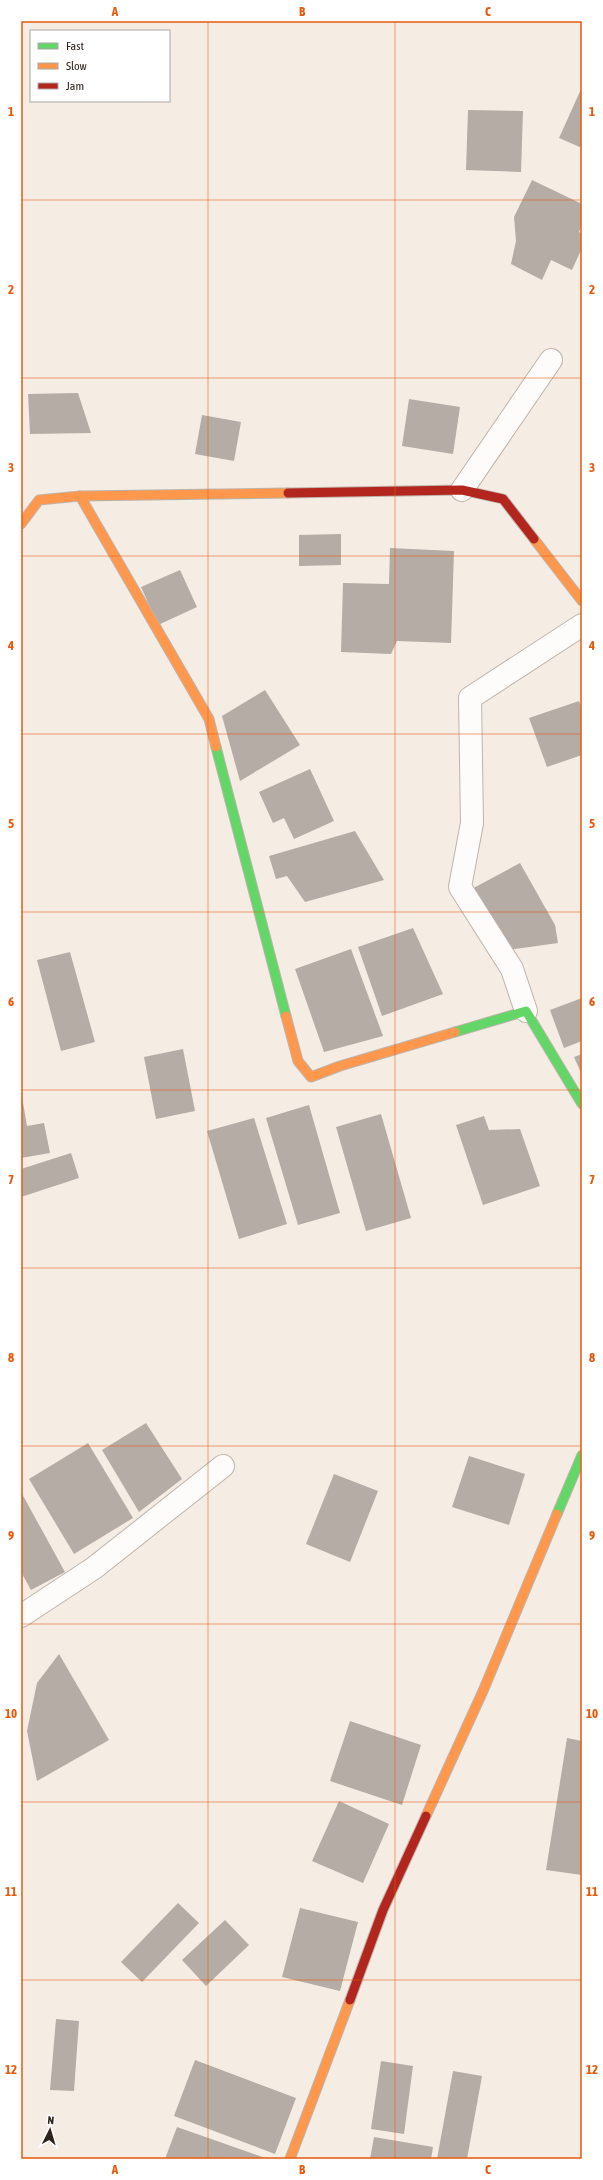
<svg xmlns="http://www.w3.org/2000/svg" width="603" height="2180" viewBox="0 0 603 2180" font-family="'Asap Condensed',sans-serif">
  <rect width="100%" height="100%" fill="#f5ece4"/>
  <g fill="#b5aca5">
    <polygon points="582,87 582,148 559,138"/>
    <polygon points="468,110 523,111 521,172 466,170"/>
    <polygon points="532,180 582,204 582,225 579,232 582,234 582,248 572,270 551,260 542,280 511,264 516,241 514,217"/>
    <polygon points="78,393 91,433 30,434 28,394"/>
    <polygon points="409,399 460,407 453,454 402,446"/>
    <polygon points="202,415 241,422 234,461 195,454"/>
    <polygon points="341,534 341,565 299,566 299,535"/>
    <polygon points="390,548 454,551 451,643 397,641 391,654 341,652 343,583 389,584"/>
    <polygon points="180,570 197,607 158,625 141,587"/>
    <polygon points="265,690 300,745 240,781 222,716"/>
    <polygon points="579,701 582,708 582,755 547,767 529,718"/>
    <polygon points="310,769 334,821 294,839 284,818 273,823 259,792"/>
    <polygon points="355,831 384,880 305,902 287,876 276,879 269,856"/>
    <polygon points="520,863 555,925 558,943 501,951 468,891"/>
    <polygon points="413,928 443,994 382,1016 358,947"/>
    <polygon points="351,949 383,1036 324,1052 295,969"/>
    <polygon points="70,952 95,1042 61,1051 37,960"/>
    <polygon points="582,998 582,1041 564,1048 550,1010"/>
    <polygon points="183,1049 195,1111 156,1119 144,1057"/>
    <polygon points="582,1054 582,1075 574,1057"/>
    <polygon points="21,1091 27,1126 44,1123 50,1153 21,1158"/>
    <polygon points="309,1105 340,1213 298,1225 266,1118"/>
    <polygon points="381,1114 411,1218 366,1231 336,1127"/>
    <polygon points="484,1116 489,1130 520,1129 540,1186 483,1205 456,1125"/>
    <polygon points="254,1118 287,1224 239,1239 207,1131"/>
    <polygon points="71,1153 79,1178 21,1197 21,1169"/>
    <polygon points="146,1423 182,1479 139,1512 102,1450"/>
    <polygon points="88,1443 133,1518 74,1554 29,1479"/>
    <polygon points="469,1456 525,1474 509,1525 452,1507"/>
    <polygon points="334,1474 378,1491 350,1562 306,1544"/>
    <polygon points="21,1492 65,1572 31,1590 21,1572"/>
    <polygon points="59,1654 109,1740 37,1781 27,1731 37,1683"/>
    <polygon points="350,1721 421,1745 402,1805 330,1781"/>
    <polygon points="567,1738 582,1741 582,1875 546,1870"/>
    <polygon points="339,1801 389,1824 363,1883 312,1861"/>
    <polygon points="178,1903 199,1923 142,1982 121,1962"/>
    <polygon points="300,1908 358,1922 340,1991 282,1977"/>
    <polygon points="225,1920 249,1945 206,1986 182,1960"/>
    <polygon points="56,2019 79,2021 74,2091 50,2090"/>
    <polygon points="195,2060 296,2098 275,2154 174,2116"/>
    <polygon points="381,2061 413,2066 404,2134 371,2129"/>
    <polygon points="453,2071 482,2076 467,2159 437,2159"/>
    <polygon points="177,2127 268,2159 165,2159"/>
    <polygon points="374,2137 433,2147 431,2159 370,2159"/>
  </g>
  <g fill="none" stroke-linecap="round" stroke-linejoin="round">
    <g stroke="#bdb4ab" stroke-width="24">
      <g id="street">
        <polyline points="462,490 551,360"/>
        <polyline points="526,1011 512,969 460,887 472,823 470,698 582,625"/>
        <polyline points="21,1616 94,1568 223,1466"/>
      </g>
    </g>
    <g stroke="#bdb4ab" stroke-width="11">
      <g id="fast">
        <polyline points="216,747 286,1016"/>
        <polyline points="455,1032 526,1011 582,1104"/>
        <polyline points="557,1514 582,1455"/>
      </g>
    </g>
    <g stroke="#bdb4ab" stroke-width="11">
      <g id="slow">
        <polyline points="80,496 209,719 216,747"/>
        <polyline points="21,524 39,500 80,496 288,493"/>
        <polyline points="534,539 582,601"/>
        <polyline points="286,1016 298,1061 311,1077 340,1066 455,1032"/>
        <polyline points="426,1816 483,1691 557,1514"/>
        <polyline points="290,2159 350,2000"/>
      </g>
    </g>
    <g stroke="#bdb4ab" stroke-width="11">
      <g id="jam">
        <polyline points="288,493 462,490 503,499 534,539"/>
        <polyline points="350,2000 383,1910 426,1816"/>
      </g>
    </g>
    <use href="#street" stroke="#fefcfb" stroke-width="22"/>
    <use href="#fast" stroke="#63d668" stroke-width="9"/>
    <use href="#slow" stroke="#ff974d" stroke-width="9"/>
    <use href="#jam" stroke="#b3261e" stroke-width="9"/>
  </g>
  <path fill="none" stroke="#e8590c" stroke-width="1" stroke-opacity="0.55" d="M208 21V2159M395 21V2159M21 200H582M21 378H582M21 556H582M21 734H582M21 912H582M21 1090H582M21 1268H582M21 1446H582M21 1624H582M21 1802H582M21 1980H582"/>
  <rect width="603" height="2180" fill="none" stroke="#ffffff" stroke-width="44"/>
  <rect x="30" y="30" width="140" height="72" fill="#ffffff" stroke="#aca7a4"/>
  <rect x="38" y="43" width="20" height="6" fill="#63d668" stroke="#aca7a4"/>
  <text x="66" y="50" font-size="12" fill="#2f241b">Fast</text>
  <rect x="38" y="63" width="20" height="6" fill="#ff974d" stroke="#aca7a4"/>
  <text x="66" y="70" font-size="12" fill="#2f241b">Slow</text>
  <rect x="38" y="83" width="20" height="6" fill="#b3261e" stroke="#aca7a4"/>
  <text x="66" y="90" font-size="12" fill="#2f241b">Jam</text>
  <g transform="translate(50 2130) rotate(5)" stroke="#ffffff" stroke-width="3" paint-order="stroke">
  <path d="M0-3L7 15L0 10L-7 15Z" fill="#2f241b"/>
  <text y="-6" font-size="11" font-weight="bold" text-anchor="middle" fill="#2f241b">N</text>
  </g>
  <rect x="22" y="22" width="559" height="2136" fill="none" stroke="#e8590c" stroke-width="1.5"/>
  <g font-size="13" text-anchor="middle" font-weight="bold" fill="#e8590c">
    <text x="115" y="16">A</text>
    <text x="302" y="16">B</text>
    <text x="488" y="16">C</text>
    <text x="11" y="116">1</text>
    <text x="592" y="116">1</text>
    <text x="11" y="294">2</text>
    <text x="592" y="294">2</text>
    <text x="11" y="472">3</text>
    <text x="592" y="472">3</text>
    <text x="11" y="650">4</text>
    <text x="592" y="650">4</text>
    <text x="11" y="828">5</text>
    <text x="592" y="828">5</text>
    <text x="11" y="1006">6</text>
    <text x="592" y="1006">6</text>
    <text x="11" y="1184">7</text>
    <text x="592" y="1184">7</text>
    <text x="11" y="1362">8</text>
    <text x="592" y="1362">8</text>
    <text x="11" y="1540">9</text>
    <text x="592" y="1540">9</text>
    <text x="11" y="1718">10</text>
    <text x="592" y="1718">10</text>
    <text x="11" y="1896">11</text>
    <text x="592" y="1896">11</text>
    <text x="11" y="2074">12</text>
    <text x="592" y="2074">12</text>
    <text x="115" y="2174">A</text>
    <text x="302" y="2174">B</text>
    <text x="488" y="2174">C</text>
  </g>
</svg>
